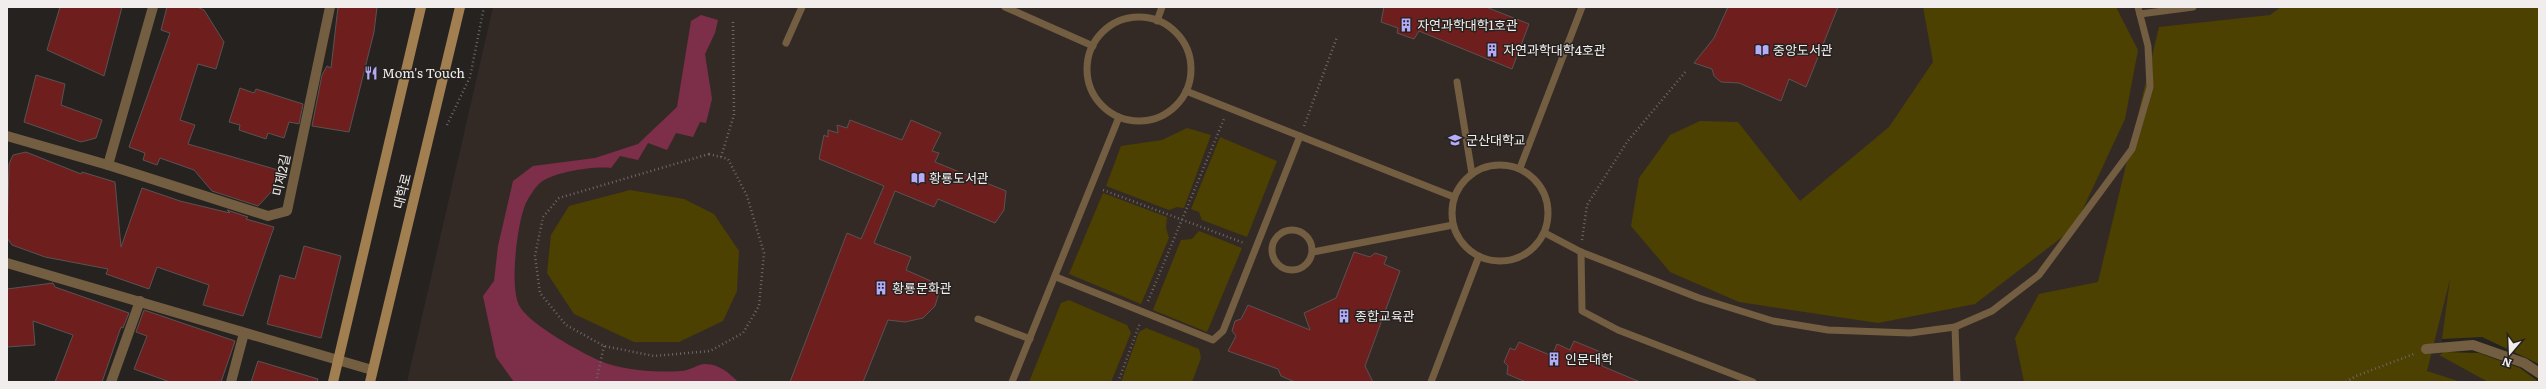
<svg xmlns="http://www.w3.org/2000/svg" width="2546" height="389" viewBox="0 0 2546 389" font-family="Literata,'Noto Sans KR',serif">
  <rect width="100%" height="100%" fill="#252220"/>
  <polygon fill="#332a26" points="493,7 2445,7 2451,274 2440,355 2488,382 407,382"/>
  <g fill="#4c4100">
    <polygon points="1923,7 2116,7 2138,50 2125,119 2074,228 1975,304 1878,323 1739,302 1670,272 1631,226 1639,178 1670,135 1700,121 1738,122 1800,201 1889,127 1933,62"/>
    <polygon points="2281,7 2539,7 2539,364 2482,337 2442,339 2450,279 2427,371 2461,382 2024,382 2015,338 2039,294 2098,282 2159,27 2270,15"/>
    <polygon points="1187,128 1211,135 1184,208 1177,207 1169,210 1106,186 1121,146 1162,140"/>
    <polygon points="1220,137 1277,161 1247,237 1202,220 1199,212 1191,209"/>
    <polygon points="630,190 684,199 714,214 739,251 737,291 723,321 679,342 634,342 574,314 547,273 551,235 569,206"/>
    <polygon points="1103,193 1167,217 1166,228 1169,238 1141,304 1069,274"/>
    <polygon points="1199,231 1242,248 1207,332 1153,310 1181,240 1192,239"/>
    <polygon points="1069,300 1127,325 1131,333 1111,382 1029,382 1061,303"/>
    <polygon points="1146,328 1199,349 1201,358 1192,382 1121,382 1139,332"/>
    <polygon points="2444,352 2479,353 2520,368 2539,382 2488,382 2439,355"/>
  </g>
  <path fill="#7d2f4a" d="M701 15 718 20 715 33 705 54 712 99 706 123 700 122 693 137 676 133 667 150 648 143 638 160 620 156 611 168C594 166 553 172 540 183 535 187 526 201 524 208 517 228 509 289 520 307 531 325 580 352 600 361 621 370 658 373 681 371 689 371 696 365 704 364 717 363 730 373 738 382H514L496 357 483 296 494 281 498 246 513 181 533 166 595 158 638 144 677 107 691 21Z"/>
  <g fill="#6e1f1d" stroke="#585353">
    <polygon points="60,7 122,7 104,76 47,50"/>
    <polygon points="167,7 197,7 204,10 224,42 216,69 198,64 180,120 195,125 188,144 278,170 273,190 258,206 212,191 194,170 160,158 157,165 143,160 145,153 129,147 170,33 161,30"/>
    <polygon points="338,7 377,7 374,32 349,132 312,126 322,75 327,66 331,68"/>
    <polygon points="1384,7 1486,7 1529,24 1512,69 1419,31 1414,39 1397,33 1398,28 1381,22"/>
    <polygon points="1728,7 1838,7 1806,87 1789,79 1781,101 1739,83 1721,82 1714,76 1712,69 1694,63 1714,38"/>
    <polygon points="36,75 65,84 61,105 102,120 96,138 81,142 24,122"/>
    <polygon points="240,88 254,93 256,89 303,104 299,124 289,122 284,138 268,133 266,139 239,130 240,125 229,122"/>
    <polygon points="850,120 902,140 911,120 941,133 932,151 939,153 935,162 1006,191 1004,210 995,223 938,199 934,207 895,191 874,243 911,257 906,270 933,282 939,293 935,306 923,318 905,322 888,320 863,382 790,382 847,233 861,239 884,186 819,159 824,135 828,137 828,130 838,133 837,125 847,128"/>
    <polygon points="26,152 81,174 82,172 115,182 121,247 142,188 180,201 230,213 227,210 248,217 246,219 274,227 243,316 203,305 209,285 157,267 149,289 106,274 108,269 45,257 12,245 7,238 9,164 13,155"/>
    <polygon points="304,246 341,256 321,338 267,324 280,275 295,279"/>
    <polygon points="1354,252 1370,257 1375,253 1387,257 1384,264 1400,271 1365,366 1373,382 1295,382 1281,376 1278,369 1228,351 1236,336 1232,331 1235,321 1241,319 1248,305 1310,330 1304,313 1336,298"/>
    <polygon points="53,283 55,287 129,313 123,328 121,327 102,382 55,382 73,335 33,321 35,345 7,347 7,289"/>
    <polygon points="144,310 235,341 221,382 170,382 134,369 147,336 136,332"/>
    <polygon points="1574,341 1603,353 1602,366 1640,382 1526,382 1507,374 1508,366 1504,362 1510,348 1515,350 1519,342 1552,356 1557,344 1570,350"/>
    <polygon points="258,361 318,379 317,382 251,382"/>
  </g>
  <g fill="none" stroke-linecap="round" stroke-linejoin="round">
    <g stroke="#6c6968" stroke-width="2.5" stroke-dasharray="1 3" stroke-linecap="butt">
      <polyline points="447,125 470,77 484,7"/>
      <polyline points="1304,126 1337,37"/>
      <polygon points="709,154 728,159 747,196 764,253 759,306 743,333 710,351 654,356 604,346 566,325 540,293 535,256 543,217 559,198"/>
      <polyline points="721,157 734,115 733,22"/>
      <polyline points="1103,190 1244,243"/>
      <polyline points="1582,240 1587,205 1627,142 1687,70"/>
      <polyline points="1148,301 1224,119"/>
      <polyline points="596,382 604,346"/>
      <polyline points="1118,382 1140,323"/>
      <polyline points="2346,382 2356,376 2414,354"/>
    </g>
    <g stroke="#735e41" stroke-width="7">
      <polyline points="1005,7 1093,46"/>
      <polyline points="2140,14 2193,7"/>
      <circle cx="1139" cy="69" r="52"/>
      <polyline points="1157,21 1162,7"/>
      <polyline points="786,43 802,7"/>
      <polyline points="1457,82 1472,174"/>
      <polyline points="1186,91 1454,197"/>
      <circle cx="1500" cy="213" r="48"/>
      <polyline points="1520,168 1582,7"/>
      <circle cx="1292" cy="250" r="20"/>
      <polyline points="1545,233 1581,252 1699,298 1773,321 1828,330 1910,333 1955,327 1992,311 2039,275 2132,149 2150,87 2148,46 2138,7"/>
      <polyline points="1313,252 1453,225"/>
      <polyline points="1581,252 1582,311 1618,330 1753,382"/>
      <polyline points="1056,277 1213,340 1223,331 1300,136"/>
      <polyline points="978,319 1030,339"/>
      <polyline points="1955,327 1957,382"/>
      <polyline points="1012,382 1119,117"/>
      <polyline points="1431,382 1479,256"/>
    </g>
    <g stroke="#735e41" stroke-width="10">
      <polyline points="7,136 108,165 268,216 287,211 330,7"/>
      <polyline points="108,165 153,7"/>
      <polyline points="7,263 372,370"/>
      <polyline points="2426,349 2473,345 2524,363 2539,373"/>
      <polyline points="111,382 140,301"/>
      <polyline points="231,382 244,333"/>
    </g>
    <g stroke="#a17f50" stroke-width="10">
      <polyline points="333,382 421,7"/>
      <polyline points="370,382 460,7"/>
    </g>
  </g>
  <defs>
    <g id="building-bare" transform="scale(1.08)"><path d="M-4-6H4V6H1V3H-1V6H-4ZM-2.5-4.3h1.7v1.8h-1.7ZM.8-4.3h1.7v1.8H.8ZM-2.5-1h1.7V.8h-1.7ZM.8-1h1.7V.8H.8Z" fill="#b4acf9" stroke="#252220" stroke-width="2.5" paint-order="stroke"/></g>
    <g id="library-bare" transform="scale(1.08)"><path d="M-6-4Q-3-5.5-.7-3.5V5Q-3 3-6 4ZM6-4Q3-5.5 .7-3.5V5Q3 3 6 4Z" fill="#b4acf9" stroke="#252220" stroke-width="2.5" paint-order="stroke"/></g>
    <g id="restaurant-bare" transform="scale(1.08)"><path d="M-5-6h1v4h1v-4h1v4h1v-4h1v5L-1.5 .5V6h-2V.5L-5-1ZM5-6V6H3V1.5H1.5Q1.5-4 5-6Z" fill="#b4acf9" stroke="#252220" stroke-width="2.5" paint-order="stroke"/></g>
    <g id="university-bare" transform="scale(1.08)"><path d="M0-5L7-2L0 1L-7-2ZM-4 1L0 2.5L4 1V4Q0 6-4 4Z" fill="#b4acf9" stroke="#252220" stroke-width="2.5" paint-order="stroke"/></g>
  </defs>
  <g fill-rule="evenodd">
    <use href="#building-bare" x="1406" y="25"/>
    <use href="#building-bare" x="1492" y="50"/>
    <use href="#library-bare" x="1762" y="50"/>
    <use href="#restaurant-bare" x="371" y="73"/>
    <use href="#university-bare" x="1455" y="140"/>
    <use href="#library-bare" x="918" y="178"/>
    <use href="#building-bare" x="881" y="288"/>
    <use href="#building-bare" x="1344" y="316"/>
    <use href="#building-bare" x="1554" y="359"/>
  </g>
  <g text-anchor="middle" stroke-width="3" stroke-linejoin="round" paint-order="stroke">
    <g font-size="13" fill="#f0edec" stroke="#252220" text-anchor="start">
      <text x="1417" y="30">자연과학대학1호관</text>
      <text x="1503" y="55">자연과학대학4호관</text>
      <text x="1773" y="55">중앙도서관</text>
      <text x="382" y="78">Mom's Touch</text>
      <text x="1466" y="145">군산대학교</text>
      <text x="929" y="183">황룡도서관</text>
      <text x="892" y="293">황룡문화관</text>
      <text x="1355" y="321">종합교육관</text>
      <text x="1565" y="364">인문대학</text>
    </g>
    <g font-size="13" fill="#f0edec" stroke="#252220">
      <text transform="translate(281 175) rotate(-78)" y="5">미제2길</text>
      <text transform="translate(402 191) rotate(-76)" y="5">대학로</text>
    </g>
  </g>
  <rect width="2546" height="389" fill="none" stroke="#f0edec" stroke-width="16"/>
  <g transform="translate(2510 353) rotate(199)" stroke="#252220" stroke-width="3" paint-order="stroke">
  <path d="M0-3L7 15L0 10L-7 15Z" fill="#f0edec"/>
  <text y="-6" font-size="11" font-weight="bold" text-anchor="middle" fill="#f0edec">N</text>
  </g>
</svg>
